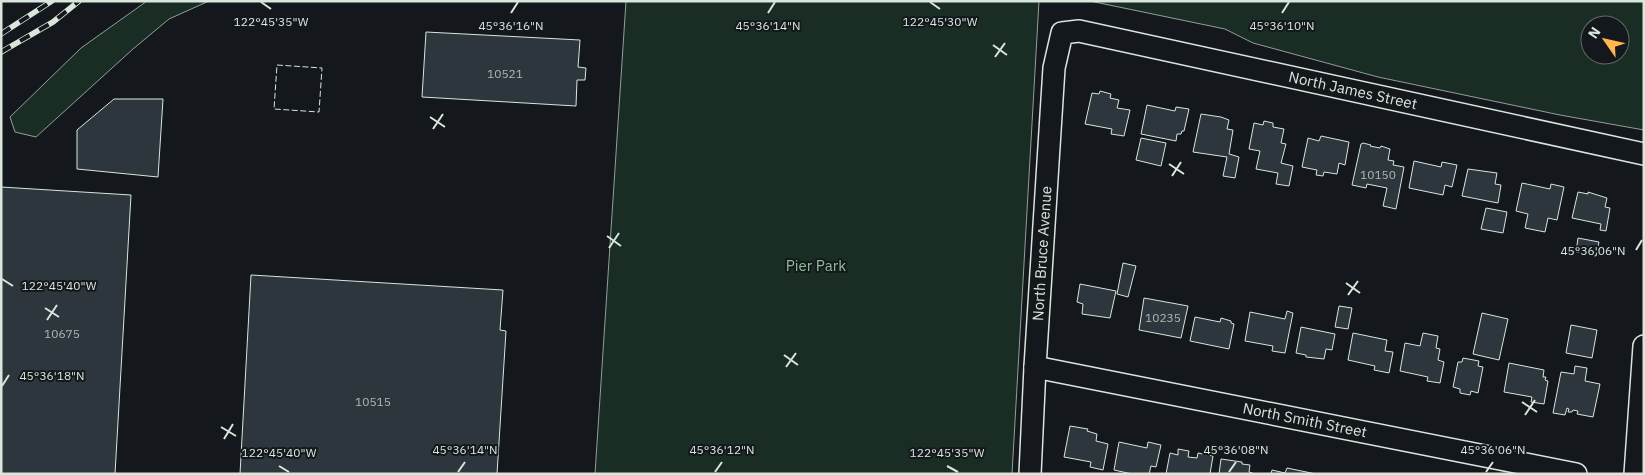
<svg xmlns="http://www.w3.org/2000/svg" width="1645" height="475" viewBox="0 0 1645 475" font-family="'IBM Plex Sans',sans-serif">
  <rect width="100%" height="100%" fill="#14181c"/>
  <g fill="#1a2d24" stroke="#939e99" fill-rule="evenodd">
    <polygon points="147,1 209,1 169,19 133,49 36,137 15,132 10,117 81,48"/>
    <polygon points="626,1 1039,1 1012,474 595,474"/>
    <path d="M1090 1H1644V130L1560 115 1378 77 1253 43 1225 29ZM1590 25H1620V55H1590Z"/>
  </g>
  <g fill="#2c363c" stroke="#d8e6dc">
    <polygon points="426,32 580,40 578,67 586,68 585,80 577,80 576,106 422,97"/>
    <polygon points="1100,91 1111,94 1110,98 1119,100 1117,108 1130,110 1124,136 1111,134 1112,129 1085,124 1092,93 1099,94"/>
    <polygon points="114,99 163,99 158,177 77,169 77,130"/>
    <polygon points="1147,105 1175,111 1176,107 1189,109 1184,131 1182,131 1181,134 1177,134 1176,141 1141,134"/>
    <polygon points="1201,114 1221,117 1229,120 1227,129 1233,130 1229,154 1239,157 1235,178 1223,176 1227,157 1193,152"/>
    <polygon points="1264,121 1273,123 1273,127 1284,129 1281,143 1286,144 1281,163 1293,166 1289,186 1276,184 1278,173 1256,169 1260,151 1249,149 1254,123 1263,125"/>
    <polygon points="1321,136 1349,142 1345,165 1339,163 1337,174 1324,172 1323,176 1316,175 1317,170 1302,167 1308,138 1319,141"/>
    <polygon points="1141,138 1166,143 1161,166 1136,160"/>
    <polygon points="1363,143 1371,145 1370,146 1380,148 1381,146 1390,149 1388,160 1394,161 1393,165 1404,167 1396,209 1383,206 1387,188 1367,184 1366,188 1352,185 1361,144"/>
    <polygon points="1414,161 1441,167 1442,162 1457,165 1452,187 1445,185 1443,195 1409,188"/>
    <polygon points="1468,169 1497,173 1495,184 1501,185 1498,203 1462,196"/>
    <polygon points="1522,183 1550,189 1551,184 1564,187 1557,220 1548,218 1545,232 1525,228 1528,214 1516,211"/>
    <polygon points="1,187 131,195 115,474 1,474"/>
    <polygon points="1578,192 1588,194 1588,192 1607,198 1605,207 1610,208 1606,231 1600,230 1601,224 1572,218"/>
    <polygon points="1486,208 1507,212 1503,233 1481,229"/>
    <polygon points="1578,238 1599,242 1596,256 1576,252"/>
    <polygon points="1123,263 1136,266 1128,297 1117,294"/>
    <polygon points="251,275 503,290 500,330 506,331 497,474 240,474"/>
    <polygon points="1080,284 1116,291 1110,318 1082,314 1083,304 1077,302"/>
    <polygon points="1144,298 1188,306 1181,338 1139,330"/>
    <polygon points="1339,306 1352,308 1348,329 1335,327"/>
    <polygon points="1287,311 1293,313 1285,353 1272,351 1273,346 1245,341 1250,312 1285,319"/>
    <polygon points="1482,313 1508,319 1499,360 1473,354"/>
    <polygon points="1195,317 1220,322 1221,318 1231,321 1231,323 1234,324 1229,349 1190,341"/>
    <polygon points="1571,325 1597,330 1592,358 1566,353"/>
    <polygon points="1301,327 1335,334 1332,350 1326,349 1324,359 1306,357 1306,355 1296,353"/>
    <polygon points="1353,333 1387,340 1385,351 1393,352 1389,373 1374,370 1375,366 1348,360"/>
    <polygon points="1423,333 1438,336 1436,348 1440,349 1438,360 1444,362 1440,383 1427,381 1428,377 1400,371 1405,343 1420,346"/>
    <polygon points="1463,358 1479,361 1478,366 1483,367 1478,393 1471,391 1470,395 1460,393 1460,389 1453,387 1458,362 1462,362"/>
    <polygon points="1509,363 1544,370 1543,377 1546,377 1545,380 1548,381 1544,404 1531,402 1532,397 1504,392"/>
    <polygon points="1575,366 1587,368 1585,381 1600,384 1593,417 1577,414 1578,411 1573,410 1572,412 1568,412 1569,409 1567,408 1565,415 1553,413 1561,372 1574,374"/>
    <polygon points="1070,426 1088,429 1087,431 1097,434 1096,441 1108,444 1103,470 1090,467 1091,462 1064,457"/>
    <polygon points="1119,442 1147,448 1148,442 1161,445 1156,467 1151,466 1149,474 1132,474 1114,470"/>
    <polygon points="1178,449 1189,451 1188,457 1197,458 1198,453 1213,456 1210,474 1166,474 1170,453 1178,455"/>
    <polygon points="1221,459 1242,462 1242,464 1250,465 1249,472 1255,474 1219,474"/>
    <polygon points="1287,468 1316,474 1271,474 1272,470 1285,473"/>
  </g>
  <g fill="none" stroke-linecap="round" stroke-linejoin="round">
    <g stroke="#d8e6dc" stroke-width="24">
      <g id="street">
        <path id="s1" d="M1035 367 1576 474"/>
        <path id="s2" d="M1030 474 1035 367 1054 68 1062 33 1079 31 1644 154"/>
        <polyline points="1635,474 1644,346"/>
      </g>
    </g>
    <use href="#street" stroke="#14181c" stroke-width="21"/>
    <g stroke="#d8e6dc" stroke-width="5.5">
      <g id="rail">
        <polyline points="1,34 52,1"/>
        <polyline points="1,52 53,22 79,1"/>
      </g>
    </g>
    <use href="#rail" stroke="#14181c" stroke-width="4" stroke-dasharray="11" stroke-linecap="butt"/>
    <polygon stroke="#d8e6dc" stroke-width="1" stroke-dasharray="6 2.5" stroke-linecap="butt" points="277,65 322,68 319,112 274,109"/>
  </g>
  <path fill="none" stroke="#d8e6dc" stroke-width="2" d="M261 2 271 9M930 2 940 9M511 13 518 2M768 13 775 2M1282 13 1289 2M993 45 1007 55M995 57 1005 43M430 117 445 127M433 129 443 114M1169 164 1184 174M1172 176 1181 162M607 236 621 246M609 248 619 233M1636 250 1642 240M2 279 13 286M1346 283 1360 293M1348 295 1358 281M45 308 59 317M47 320 57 305M784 355 798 365M786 367 796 353M2 386 9 375M1522 402 1537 412M1525 415 1535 400M221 427 236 436M224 439 233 424M279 466 289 472M947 466 958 472M458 472 465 462M715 472 722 462M1229 472 1236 462M1486 472 1493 462"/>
  <g text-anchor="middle" stroke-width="4" stroke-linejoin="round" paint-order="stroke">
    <g font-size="12" fill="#adbab4">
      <text x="505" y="78">10521</text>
      <text x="1378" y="179">10150</text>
      <text x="1163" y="322">10235</text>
      <text x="62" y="338">10675</text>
      <text x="373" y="406">10515</text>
    </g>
    <g font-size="15" fill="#d8e6dc" stroke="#14181c">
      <text dy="5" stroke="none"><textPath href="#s2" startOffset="740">North James Street</textPath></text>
      <text dy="5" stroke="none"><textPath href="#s2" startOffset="221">North Bruce Avenue</textPath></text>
      <text dy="5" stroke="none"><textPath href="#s1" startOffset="275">North Smith Street</textPath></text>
    </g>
    <g font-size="15" fill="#8ac095" stroke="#14181c">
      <text x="816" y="271">Pier Park</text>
    </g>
  </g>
  <g font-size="12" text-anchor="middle" fill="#d8e6dc" stroke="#14181c" stroke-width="4" stroke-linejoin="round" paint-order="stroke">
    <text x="271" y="26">122°45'35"W</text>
    <text x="940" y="26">122°45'30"W</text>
    <text x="511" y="30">45°36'16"N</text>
    <text x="768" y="30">45°36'14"N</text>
    <text x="1282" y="30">45°36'10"N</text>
    <text x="1593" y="255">45°36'06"N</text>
    <text x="59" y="290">122°45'40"W</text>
    <text x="52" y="380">45°36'18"N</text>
    <text x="465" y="454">45°36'14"N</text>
    <text x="722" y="454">45°36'12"N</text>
    <text x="1236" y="454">45°36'08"N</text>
    <text x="1493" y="454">45°36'06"N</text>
    <text x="279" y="457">122°45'40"W</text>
    <text x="947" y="457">122°45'35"W</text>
  </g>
  <rect width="1645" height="475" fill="none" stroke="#d8e6dc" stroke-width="5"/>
  <g transform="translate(1605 40) rotate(304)"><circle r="24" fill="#14181c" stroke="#626a69"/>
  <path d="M0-4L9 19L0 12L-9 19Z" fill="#ffb74d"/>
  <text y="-8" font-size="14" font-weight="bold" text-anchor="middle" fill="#d8e6dc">N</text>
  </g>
</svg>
